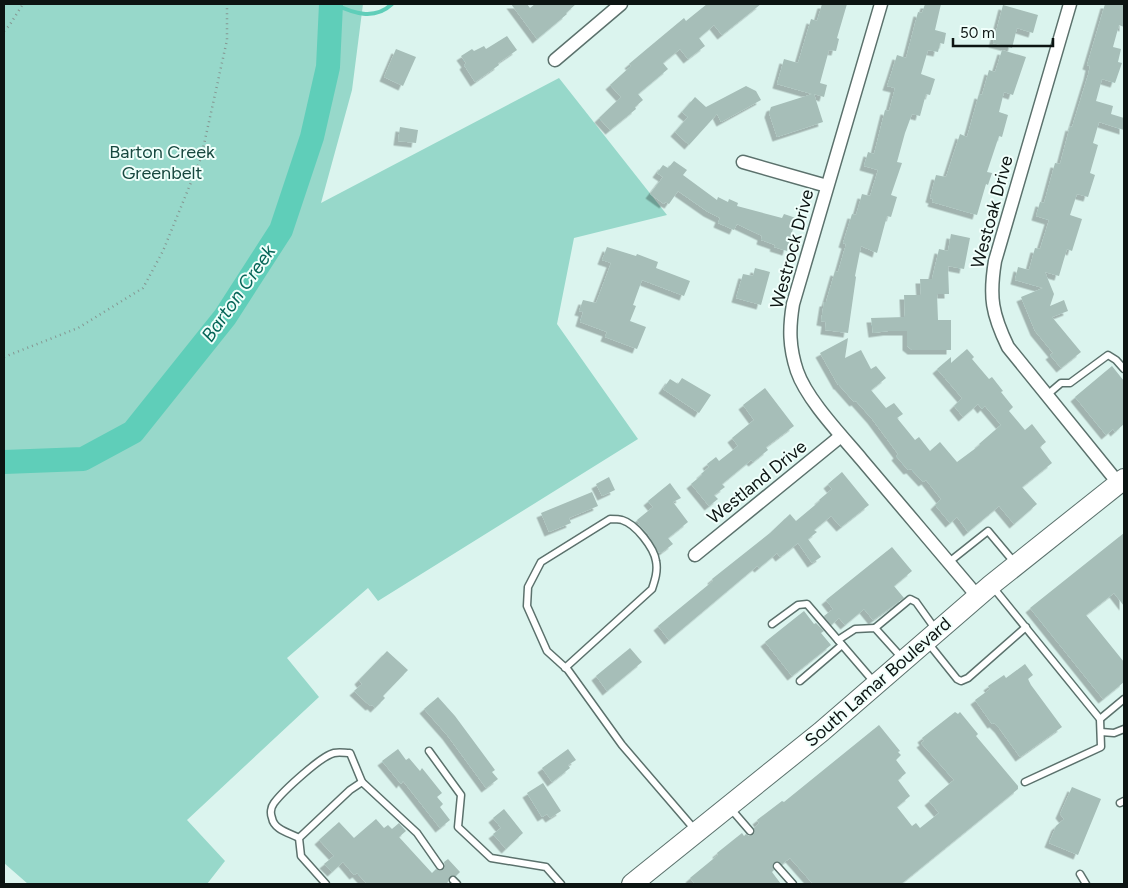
<svg xmlns="http://www.w3.org/2000/svg" width="1128" height="888" viewBox="0 0 1128 888" font-family="Figtree,sans-serif">
  <defs>
    <filter id="shadow"><feDropShadow dx="-4.5" dy="4.5" stdDeviation="0" flood-color="#0004"/></filter>
  </defs>
  <rect width="100%" height="100%" fill="#dbf4ee"/>
  <polygon fill="#97d8ca" points="4,4 363,4 352,90 321,203 559,78 667,215 574,238 557,324 638,439 378,601 368,588 287,658 319,697 187,820 225,861 207,884 28,884 4,863"/>
  <g fill="none" stroke-linecap="round" stroke-linejoin="round">
    <path stroke="#5fceb9" stroke-width="4" d="M334 4C353 13 374 21 392 4"/>
    <polyline stroke="#5fceb9" stroke-width="24" points="4,462 83,459 133,432 225,317 281,230 312,137 328,67 331,4"/>
  </g>
  <g fill="#a6beb8" filter="url(#shadow)">
    <polygon points="511,4 527,4 530,8 535,4 576,4 566,13 567,14 537,39"/>
    <polygon points="707,4 761,4 722,35 714,25 699,38 705,46 688,59 680,49 664,62 663,63 668,69 638,94 643,100 635,107 636,109 610,130 599,118 621,97 610,85 631,66 629,64 648,48 684,18 686,21"/>
    <polygon points="822,4 847,4 837,38 839,39 836,51 829,50 820,83 827,85 824,97 814,94 823,122 777,137 769,113 771,107 812,94 777,84 784,59 798,63 811,19 817,21"/>
    <polygon points="925,4 941,4 935,30 946,33 944,44 940,43 938,52 928,50 921,74 935,79 930,95 926,94 920,116 912,114 905,133 897,162 902,163 891,195 897,197 891,217 887,216 877,253 861,246 855,276 856,277 848,333 825,330 826,322 821,321 824,302 826,302 835,271 838,272 846,244 843,243 852,214 856,215 862,194 870,196 878,170 864,166 868,152 874,154 885,110 889,111 895,88 887,86 891,74 897,55 906,58 918,12 922,13"/>
    <polygon points="1105,4 1124,4 1124,27 1119,25 1113,47 1121,49 1118,62 1122,63 1115,83 1102,79 1096,101 1113,106 1111,114 1124,118 1124,130 1099,122 1093,143 1098,145 1090,173 1095,175 1088,197 1077,194 1070,215 1082,219 1072,251 1067,249 1059,276 1045,272 1054,294 1050,306 1064,300 1068,311 1052,317 1081,352 1061,368 1050,355 1053,353 1035,331 1021,297 1043,288 1015,280 1018,267 1029,270 1035,248 1040,249 1049,220 1036,216 1040,202 1044,203 1055,163 1060,164 1070,126 1072,127 1088,75 1090,66 1087,65"/>
    <polygon points="1003,5 1038,15 1033,33 1017,28 1012,48 993,43"/>
    <polygon points="507,36 517,50 498,63 499,65 475,82 464,65 466,63 461,56 472,49 474,51 484,46 486,49"/>
    <polygon points="396,49 416,57 403,86 384,77"/>
    <polygon points="1002,50 1026,57 1013,95 1004,92 999,112 1008,115 1002,137 999,136 987,172 992,173 988,185 986,184 977,215 932,202 933,199 930,198 936,175 946,177 960,134 967,137 979,94 982,95 989,70 995,72"/>
    <polygon points="746,86 756,91 761,100 721,122 717,114 689,145 675,132 688,117 682,112 695,97 706,107"/>
    <polygon points="400,127 418,130 416,143 398,141"/>
    <polygon points="674,161 687,170 683,175 717,200 718,197 728,202 729,199 738,203 737,206 782,218 784,214 796,218 787,251 774,247 775,245 761,240 762,236 737,224 734,230 718,223 720,218 708,212 678,191 669,204 665,202 664,204 650,194 663,177 657,173 663,165 668,168"/>
    <polygon points="951,234 970,238 964,269 948,266 949,294 937,294 938,320 951,320 951,350 912,350 907,346 907,331 888,331 873,333 871,318 905,317 904,295 921,295 920,279 932,279 939,249 948,251"/>
    <polygon points="607,247 636,256 637,254 658,262 656,268 690,281 684,296 642,280 633,305 636,306 630,321 646,327 637,349 605,337 607,332 580,322 583,312 579,311 583,300 596,303 611,263 602,260"/>
    <polygon points="755,268 770,272 761,305 736,298 743,274 753,276"/>
    <polygon points="848,338 845,358 861,350 871,369 876,366 886,378 871,390 886,408 894,403 903,414 897,418 915,440 919,437 930,451 940,442 957,462 980,445 979,444 1001,425 985,406 982,409 978,404 963,417 954,406 962,398 937,369 951,357 951,363 967,349 974,357 972,359 989,379 992,377 1003,391 1001,392 1013,407 1009,411 1025,430 1032,424 1046,442 1040,447 1052,463 1022,487 1037,504 1014,524 999,506 968,532 957,517 950,523 935,505 941,499 926,480 923,482 911,469 908,470 896,456 898,454 872,419 856,401 854,402 839,385 838,385 820,353"/>
    <polygon points="1112,366 1124,381 1124,424 1115,432 1113,429 1106,435 1075,397"/>
    <polygon points="682,378 711,395 699,413 663,389 670,379 678,384"/>
    <polygon points="765,388 794,426 766,447 768,450 753,462 751,460 722,484 725,487 714,495 718,499 709,506 691,484 702,475 701,474 709,467 707,464 716,457 719,461 738,446 732,438 754,420 743,405"/>
    <polygon points="842,472 869,505 841,527 831,516 814,530 817,532 808,539 821,557 812,563 798,543 780,557 777,553 759,568 757,566 669,640 658,626 713,581 712,579 770,533 790,514 796,521 820,501 819,500 832,489 828,484"/>
    <polygon points="609,477 615,490 602,496 596,484"/>
    <polygon points="670,483 681,498 673,502 688,522 668,538 673,544 661,553 658,552 648,534 638,524 640,524 637,520 653,507 648,501"/>
    <polygon points="592,492 598,506 569,518 571,523 549,532 541,513"/>
    <polygon points="1124,533 1124,606 1114,593 1086,615 1124,662 1124,682 1103,699 1030,608"/>
    <polygon points="892,547 912,571 894,586 904,598 873,620 864,609 845,625 839,618 831,625 824,616 833,609 826,600"/>
    <polygon points="804,611 814,624 816,623 824,631 821,633 831,645 792,676 765,642"/>
    <polygon points="630,648 642,662 607,691 596,676"/>
    <polygon points="387,651 408,670 383,696 385,698 375,708 372,705 370,706 354,691 362,684 359,680"/>
    <polygon points="1025,664 1033,675 1028,679 1031,685 1062,727 1020,757 999,728 994,723 992,724 975,700 990,689 988,686 1004,675 1006,678"/>
    <polygon points="438,697 455,716 495,770 492,772 498,779 486,788 447,735 424,709"/>
    <polygon points="955,712 958,714 960,712 978,734 976,736 1018,786 1018,789 901,884 813,884 790,858 782,864 776,861 772,865 774,870 772,872 781,884 695,884 690,878 718,855 717,853 742,833 744,836 746,834 749,836 753,835 755,832 754,828 759,823 757,820 782,801 784,802 879,725 900,751 898,752 901,755 896,760 906,773 898,780 910,796 897,807 912,826 916,823 920,828 939,813 929,801 954,780 921,743 924,741 922,738"/>
    <polygon points="398,749 406,760 409,758 420,771 422,768 442,793 437,797 443,804 440,807 450,820 440,828 403,781 401,784 382,761"/>
    <polygon points="568,749 576,760 568,765 570,768 552,782 542,768"/>
    <polygon points="543,783 561,811 550,818 547,814 542,817 527,793"/>
    <polygon points="1072,787 1101,799 1078,855 1049,843 1056,826 1064,819 1060,814"/>
    <polygon points="504,809 523,833 506,849 493,834 501,828 493,818"/>
    <polygon points="376,819 384,828 388,825 392,829 399,823 406,831 399,837 432,873 436,869 440,871 443,870 445,866 444,862 448,859 460,872 456,876 450,876 447,884 367,884 357,873 354,875 343,862 332,872 324,864 334,856 319,840 339,822 354,838"/>
  </g>
  <g fill="none" stroke-linecap="round" stroke-linejoin="round">
    <g stroke="#5b716c" stroke-width="9">
      <g id="lane">
        <polyline points="1047,395 1061,383 1070,383 1108,355 1116,360 1124,369"/>
        <polyline points="949,562 988,531 1014,562"/>
        <polyline points="992,586 1100,719 1101,747 1025,782"/>
        <polyline points="772,624 798,605 807,604 874,682"/>
        <polyline points="875,628 910,599 916,602 936,630"/>
        <polyline points="838,640 855,629 875,628 902,658"/>
        <polyline points="929,644 957,679 961,681 968,678 1026,627"/>
        <path d="M565 668 652 589C655 580 658 571 656 561 654 548 636 524 622 520 619 519 614 519 610 519L541 562 528 587 527 606 547 651 568 670 622 745 696 831"/>
        <polyline points="800,681 842,645"/>
        <polyline points="1100,719 1124,699"/>
        <polyline points="1101,732 1114,733 1124,729"/>
        <polyline points="429,751 461,795 458,827 491,858 546,867 561,884"/>
        <polyline points="1120,803 1124,801"/>
        <polyline points="731,809 750,831"/>
        <path d="M299 838C290 833 274 830 272 818 270 813 271 807 274 803 283 791 321 756 334 753 339 752 345 753 350 753L362 782"/>
        <polyline points="777,866 793,884"/>
        <polyline points="1080,874 1086,884"/>
        <polyline points="453,880 457,884"/>
        <polyline points="326,884 301,856 299,838 350,790 362,782 417,833 440,866"/>
      </g>
    </g>
    <g stroke="#5b716c" stroke-width="15">
      <g id="street">
        <path d="M881 4 793 304C789 328 789 347 797 371 807 400 842 436 862 460 901 506 939 551 978 597"/>
        <path d="M1070 4 995 261C989 297 992 314 1008 347L1119 484"/>
        <polyline points="555,60 621,4"/>
        <polyline points="743,162 827,186"/>
        <polyline points="695,555 841,436"/>
      </g>
    </g>
    <g stroke="#5b716c" stroke-width="22">
      <polyline id="primary" points="632,884 821,732 991,585 1124,479"/>
    </g>
    <g stroke="#859792" stroke-width="2.5" stroke-dasharray="1 4" stroke-linecap="butt">
      <polyline points="4,31 9,26 23,4"/>
      <polyline points="4,357 78,328 143,288 163,251 201,158 227,40 227,4"/>
    </g>
    <use href="#lane" stroke="#fff" stroke-width="6"/>
    <use href="#street" stroke="#fff" stroke-width="12"/>
    <use href="#primary" stroke="#fff" stroke-width="20"/>
  </g>
  <g text-anchor="middle" stroke-width="4" stroke-linejoin="round" paint-order="stroke">
    <g font-size="18" fill="#17483f" stroke="#f0fffb">
      <text x="162" y="158">Barton Creek<tspan x="162" dy="21">Greenbelt</tspan></text>
    </g>
    <g font-size="18" fill="#0c1412" stroke="#f0fffb">
      <text transform="translate(992 212) rotate(-75)" y="6">Westoak Drive</text>
      <text transform="translate(792 249) rotate(-75)" y="6">Westrock Drive</text>
      <text transform="translate(757 482) rotate(-39)" y="6">Westland Drive</text>
      <text transform="translate(878 682) rotate(-41)" y="6">South Lamar Boulevard</text>
    </g>
    <g font-size="19" font-style="italic" fill="#076659" stroke="#f0fffb">
      <text transform="translate(238 293) rotate(-55)" y="7">Barton Creek</text>
    </g>
  </g>
  <rect width="1128" height="888" fill="none" stroke="#0c1412" stroke-width="10"/>
  <path d="M953 38v8h100v-8" fill="none" stroke="#0c1412" stroke-width="2.5"/>
  <text x="960" y="38" font-size="15" fill="#0c1412" stroke="#f0fffb" stroke-width="4" paint-order="stroke">50 m</text>
</svg>
